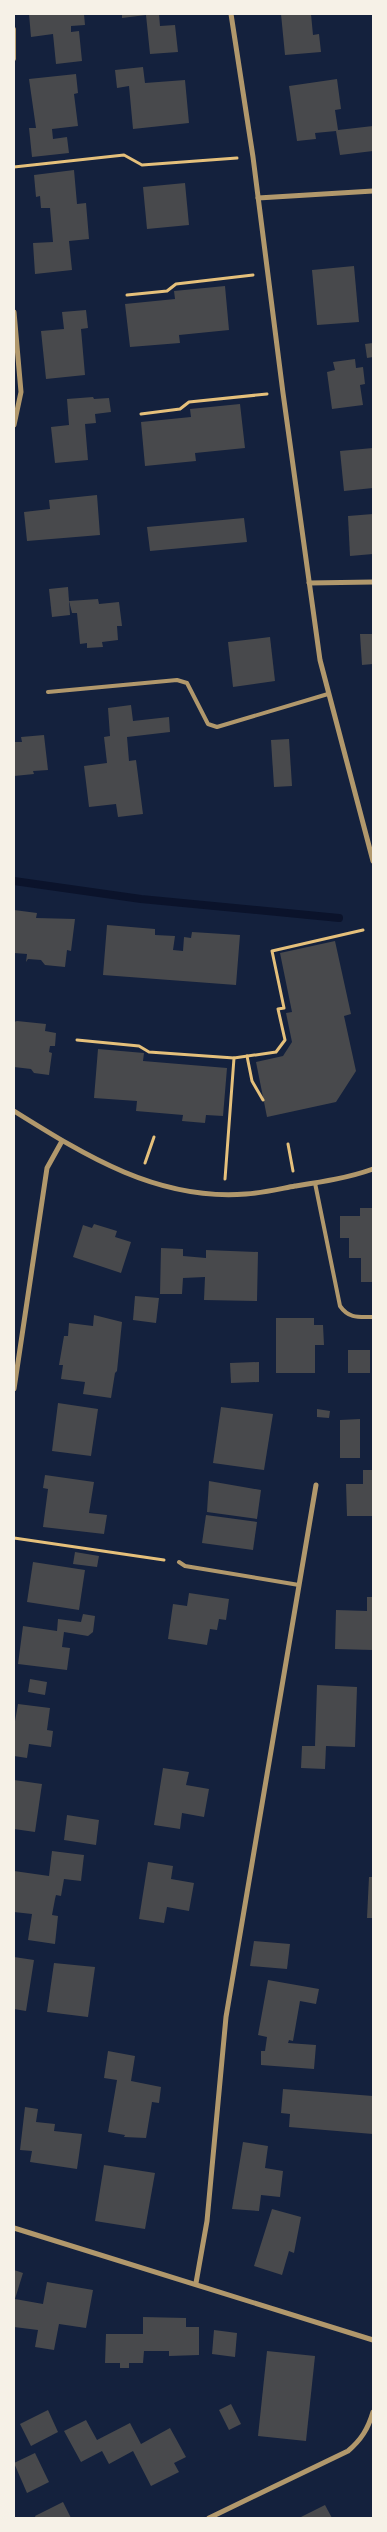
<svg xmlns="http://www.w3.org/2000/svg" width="387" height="2532" viewBox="0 0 387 2532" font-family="Barlow,sans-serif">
  <rect width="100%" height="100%" fill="#14213d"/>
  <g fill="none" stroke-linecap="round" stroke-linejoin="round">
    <polyline stroke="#0b132b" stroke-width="8" points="14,881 141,899 339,918"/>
  </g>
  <g fill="#48494c">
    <polygon points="29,14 84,14 85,25 71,26 71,32 79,31 82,61 56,64 53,34 31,37"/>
    <polygon points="122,14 159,14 160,26 175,25 178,52 150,54 146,15 122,18"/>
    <polygon points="281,14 311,14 313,35 319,34 321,52 285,55"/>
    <polygon points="143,67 145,83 185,80 189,123 133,129 129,86 117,88 115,70"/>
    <polygon points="76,74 78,93 74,94 78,126 52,129 53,139 67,137 69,153 32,157 29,128 36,128 29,79"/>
    <polygon points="337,79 341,109 335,110 338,130 373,126 373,151 340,155 336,131 315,133 316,139 297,141 289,86"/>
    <polygon points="74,170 77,204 86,203 89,239 69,241 72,270 35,274 33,243 53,242 50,208 41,208 40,196 36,197 34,175"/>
    <polygon points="185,183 189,225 147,229 143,187"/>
    <polygon points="354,266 359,322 317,325 312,270"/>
    <polygon points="225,286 229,330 179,335 180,343 130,347 125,304 175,299 174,291"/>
    <polygon points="86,310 88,328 81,329 85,375 46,379 41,331 64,329 62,312"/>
    <polygon points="373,343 373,357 367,358 365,344"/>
    <polygon points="355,359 356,368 363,367 365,384 360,385 363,405 332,409 327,372 335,370 333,362"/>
    <polygon points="93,397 94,399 109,398 111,412 95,414 96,423 85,424 88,460 55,463 51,427 69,425 67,399"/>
    <polygon points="240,404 245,448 195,453 196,461 145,466 141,422 191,417 190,409"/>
    <polygon points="373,448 373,488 344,491 340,451"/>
    <polygon points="97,495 100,535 27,541 24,512 50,509 49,500"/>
    <polygon points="373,514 373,554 350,556 348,516"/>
    <polygon points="244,518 247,542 150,551 147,527"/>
    <polygon points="68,587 70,615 52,617 49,589"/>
    <polygon points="98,599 99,604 119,602 122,626 117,626 118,640 102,642 103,647 87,648 87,643 80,644 77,613 72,613 69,601"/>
    <polygon points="360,634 373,634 373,664 362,665"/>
    <polygon points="270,637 275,681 233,687 228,642"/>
    <polygon points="131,705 133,721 169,717 170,732 127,737 129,761 136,760 143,814 118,817 116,804 89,807 84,766 107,763 104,737 110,736 108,708"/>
    <polygon points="44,735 48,770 33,771 34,774 14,776 14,742 22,742 21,737"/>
    <polygon points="289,739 292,786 274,787 271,740"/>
    <polygon points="14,910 37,913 36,918 75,919 71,951 67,950 65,967 45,965 41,960 28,959 26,962 27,954 14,953"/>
    <polygon points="107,925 155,929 155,935 175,936 173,950 183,951 184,937 191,938 192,932 240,935 236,985 103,975"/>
    <polygon points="335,941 351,1014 344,1016 356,1071 336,1102 267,1117 256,1062 283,1056 292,1042 286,1013 292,1012 280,953"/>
    <polygon points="17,1021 46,1024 45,1031 56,1033 55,1046 50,1046 49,1052 52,1053 49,1075 34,1073 31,1069 14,1067 14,1022"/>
    <polygon points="98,1049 144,1053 143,1061 227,1068 223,1116 206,1115 205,1123 182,1121 183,1115 136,1111 137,1101 94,1098"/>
    <polygon points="360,1208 373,1208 373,1282 361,1282 361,1258 349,1258 349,1238 340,1238 340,1216 360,1216"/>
    <polygon points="94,1224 117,1231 115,1237 131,1242 121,1273 73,1257 83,1225 92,1228"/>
    <polygon points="161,1248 183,1249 183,1256 206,1258 206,1250 258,1252 257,1301 204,1300 205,1277 183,1278 182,1294 160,1294"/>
    <polygon points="135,1296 159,1298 156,1323 133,1320"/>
    <polygon points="94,1315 122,1322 117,1371 115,1373 111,1398 83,1394 85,1382 61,1379 63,1365 59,1365 64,1336 68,1336 69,1323 93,1326"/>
    <polygon points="276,1318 314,1318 314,1325 323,1325 324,1345 315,1345 315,1373 276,1373"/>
    <rect x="348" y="1350" width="22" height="23"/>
    <polygon points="259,1362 259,1382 231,1383 230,1363"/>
    <polygon points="58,1403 98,1409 91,1456 52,1451"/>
    <polygon points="221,1407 273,1414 264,1470 213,1463"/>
    <polygon points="317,1409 330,1411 329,1418 317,1417"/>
    <polygon points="360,1419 360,1458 340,1458 340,1420"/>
    <polygon points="363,1470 373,1470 373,1516 347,1516 346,1484 363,1484"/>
    <polygon points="45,1475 94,1482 89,1513 107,1515 104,1534 43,1527 48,1489 43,1488"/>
    <polygon points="209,1481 261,1490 257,1519 207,1512"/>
    <polygon points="206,1515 257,1522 253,1550 202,1543"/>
    <polygon points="75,1552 99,1556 97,1567 73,1564"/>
    <polygon points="33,1562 85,1570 79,1610 27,1602"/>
    <polygon points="189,1593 229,1599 226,1620 219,1619 217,1630 210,1629 207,1645 168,1639 173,1604 187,1606"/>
    <polygon points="367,1597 373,1597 373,1650 335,1649 336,1610 367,1611"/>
    <polygon points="83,1614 95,1616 93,1632 88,1636 64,1632 62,1647 70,1648 67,1670 18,1664 23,1626 57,1631 58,1619 81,1622"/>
    <polygon points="30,1679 47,1682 45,1695 28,1692"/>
    <polygon points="317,1685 357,1687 355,1747 326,1746 325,1769 301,1768 302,1746 315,1746"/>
    <polygon points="18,1704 50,1708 47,1730 53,1731 51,1747 29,1744 27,1758 14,1756 14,1727"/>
    <polygon points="163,1768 189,1772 186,1785 209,1789 204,1817 182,1813 180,1829 154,1825"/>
    <polygon points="14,1780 42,1784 35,1832 14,1829"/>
    <polygon points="67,1815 99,1820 96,1845 64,1840"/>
    <polygon points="52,1851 84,1855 81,1881 64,1879 61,1896 56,1895 55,1899 52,1915 58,1916 55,1944 28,1940 32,1914 14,1912 14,1871 49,1876"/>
    <polygon points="148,1862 173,1866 171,1879 194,1883 189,1911 167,1907 164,1923 139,1919"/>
    <polygon points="369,1877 373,1877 373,1918 367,1918"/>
    <polygon points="254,1941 290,1944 287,1969 250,1966"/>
    <polygon points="14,1957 34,1960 26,2011 14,2009"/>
    <polygon points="54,1963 95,1967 88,2017 47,2012"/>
    <polygon points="268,1980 319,1989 316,2004 300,2001 293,2041 289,2040 288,2043 316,2045 314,2069 261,2065 261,2051 265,2051 267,2037 258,2035"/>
    <polygon points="108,2051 135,2056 131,2081 161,2087 159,2103 152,2102 146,2138 124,2137 125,2135 108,2132 117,2080 104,2078"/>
    <polygon points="283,2089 373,2096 373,2134 289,2127 290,2114 281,2113"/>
    <polygon points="25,2107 38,2109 36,2122 55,2124 54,2131 82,2134 77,2169 30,2162 32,2151 20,2150"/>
    <polygon points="243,2142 268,2146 265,2168 283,2171 280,2197 261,2195 259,2211 232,2209"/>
    <polygon points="104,2165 155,2173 145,2229 95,2221"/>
    <polygon points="272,2209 301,2217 294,2253 289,2251 282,2275 254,2266"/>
    <polygon points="14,2270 23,2273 15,2299 43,2304 47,2282 93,2290 86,2328 59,2324 54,2350 35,2347 38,2330 14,2327"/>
    <polygon points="143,2317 186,2318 186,2327 199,2327 199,2355 169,2356 169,2351 144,2351 143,2363 129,2363 129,2368 120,2368 120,2363 105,2363 106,2334 143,2334"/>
    <polygon points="214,2330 237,2333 235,2357 212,2354"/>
    <polygon points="267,2351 315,2356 306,2441 258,2436"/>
    <polygon points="231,2404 241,2424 229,2430 219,2410"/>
    <polygon points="48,2410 58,2432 31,2446 20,2424"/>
    <polygon points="86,2420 97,2440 130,2423 141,2444 170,2428 186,2457 174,2463 179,2472 151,2486 133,2451 109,2464 102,2451 81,2462 64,2431"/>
    <polygon points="35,2453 49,2482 27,2493 14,2463"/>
    <polygon points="63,2502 71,2518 36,2518 35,2516"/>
    <polygon points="325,2505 332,2518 299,2518"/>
  </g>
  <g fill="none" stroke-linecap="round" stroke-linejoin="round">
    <g stroke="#e5c07b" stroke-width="3">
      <polyline points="14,167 124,155 142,165 237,158"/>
      <polyline points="127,295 167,291 176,284 253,275"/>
      <polyline points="141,414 180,409 189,402 267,394"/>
      <polyline points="77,1040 139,1046 149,1052 234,1058 225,1179"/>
      <polyline points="247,1056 252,1081 263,1100"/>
      <polyline points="234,1058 276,1052 285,1040 278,1009 284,1008 272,951 363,930"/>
      <polyline points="288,1144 293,1171"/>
      <polyline points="145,1163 154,1137"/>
      <polyline points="14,1538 164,1560"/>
    </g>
    <g stroke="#b1986c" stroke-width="4">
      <polyline points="14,29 14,59"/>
      <polyline points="48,692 177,680 187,683 208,724 217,727 328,694"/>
      <path d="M315 1183 340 1306C349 1319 359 1317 373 1317"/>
      <polyline points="179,1562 185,1566 299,1585"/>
    </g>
    <g stroke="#b1986c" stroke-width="5">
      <polyline points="231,14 253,157 283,393 320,660 373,861"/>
      <polyline points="258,198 373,191"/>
      <polyline points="14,312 21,392 14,425"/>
      <polyline points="309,583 373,582"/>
      <path d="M14 1111C86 1156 158 1201 246 1194 262 1193 279 1189 295 1186 321 1182 348 1178 373 1169"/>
      <polyline points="14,1389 47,1168 62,1141"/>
      <polyline points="14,2228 373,2340"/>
      <polyline points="196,2283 207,2221 226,2017 316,1485"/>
      <path d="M209 2518 348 2451C361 2440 368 2429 373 2412"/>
    </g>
  </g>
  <rect width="387" height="2532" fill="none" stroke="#f6f1e7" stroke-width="30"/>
</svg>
